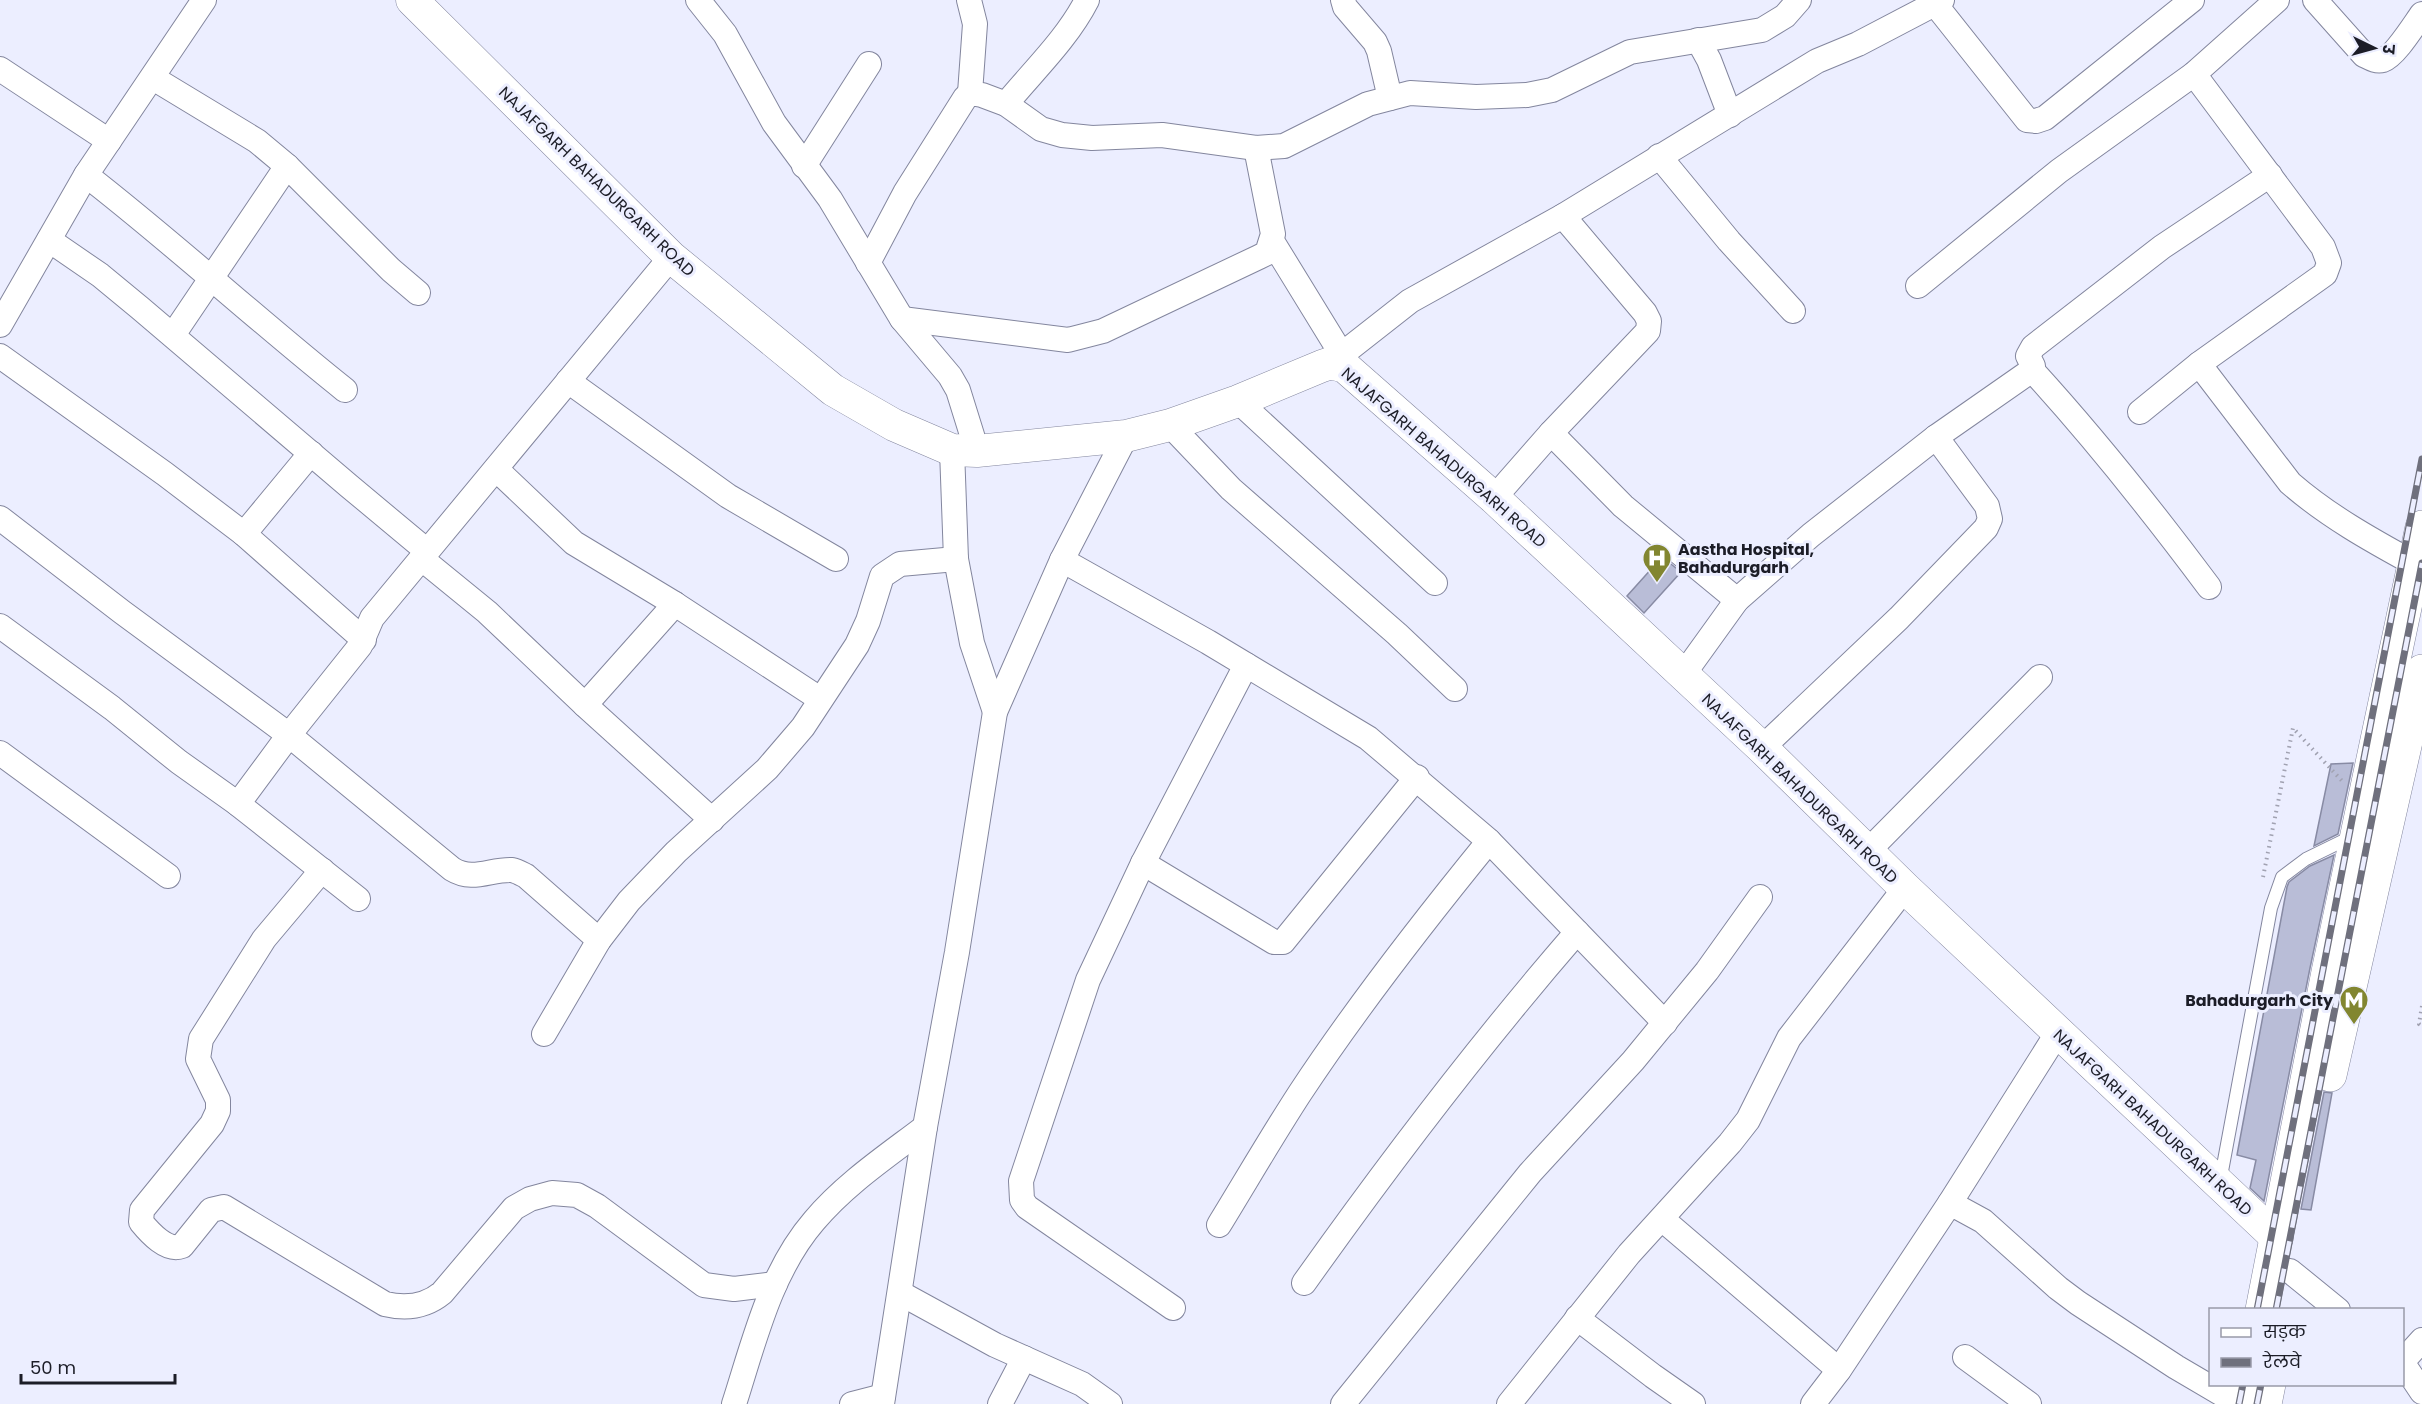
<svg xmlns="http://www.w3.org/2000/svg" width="2422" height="1404" viewBox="0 0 2422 1404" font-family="Poppins,'Noto Sans Devanagari',sans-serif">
  <rect width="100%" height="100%" fill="#eceeff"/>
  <g fill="#b9bdd7" stroke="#888ba4" stroke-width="1.5">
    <polygon points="1662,557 1681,572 1644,613 1627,596"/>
    <polygon points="2353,763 2338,834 2314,846 2331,764"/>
    <polygon points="2334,855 2310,968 2264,1201 2250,1188 2256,1160 2237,1155 2287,887 2289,882 2310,866"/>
    <polygon points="2324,1092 2332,1093 2311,1210 2301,1209"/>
  </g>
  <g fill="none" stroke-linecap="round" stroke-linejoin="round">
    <g stroke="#83869e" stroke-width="14">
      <polyline id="service" points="2220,1182 2271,908 2282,877 2306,859 2353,836"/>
    </g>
    <g stroke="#83869e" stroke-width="26">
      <g id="minor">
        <polyline points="698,0 725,34 774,123 830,199 902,319 950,376 958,390 977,451"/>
        <polyline points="969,0 975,24 970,93"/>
        <polyline points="1343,0 1345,7 1375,42 1379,51 1390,98"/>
        <path d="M2315 0 2364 55C2370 58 2376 62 2383 60 2395 56 2414 25 2422 14"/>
        <polyline points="1935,4 2027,120 2036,121 2045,118 2192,0"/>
        <polyline points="1698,40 1709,60 1730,115"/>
        <polyline points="0,69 109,141"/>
        <polyline points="153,78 257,141 287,166 391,270 418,293"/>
        <path d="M1006 104C1034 70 1067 39 1087 0"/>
        <polyline points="1659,156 1729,241 1793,311"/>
        <polyline points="804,166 869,64"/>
        <path d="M86 175C175 244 257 320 345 390"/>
        <polyline points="49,240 100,275 140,308 349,486 427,551"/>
        <polyline points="1272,241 1342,355"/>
        <polyline points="868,263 905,193 965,98 970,93 982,95 1006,104 1041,129 1062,135 1092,138 1162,135 1256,148 1284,146 1368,104 1410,93 1476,97 1527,95 1552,90 1630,52 1762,30 1785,16 1799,0"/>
        <polyline points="1918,286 2059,171 2194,74 2277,0"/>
        <polyline points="902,319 1068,340 1103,331 1259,257 1267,253 1273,234 1256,148"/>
        <polyline points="0,325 86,175 204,0"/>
        <polyline points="173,335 287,166"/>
        <polyline points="0,356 165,474 244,534 364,640"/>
        <polyline points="1331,363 1410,301 1563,216 1817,61 1858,44 1942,0"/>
        <path d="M2199 364 2290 483C2328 516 2371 540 2415 564"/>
        <path d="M2032 370C2095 439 2153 512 2209 587"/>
        <polyline points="568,381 728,496 836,559"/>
        <polyline points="1238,401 1435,583"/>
        <polyline points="2140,412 2199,364 2325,274 2329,263 2323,247 2194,74"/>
        <polyline points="1170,425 1231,489 1397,634 1455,689"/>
        <polyline points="1551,433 1623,506 1737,600"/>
        <polyline points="952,450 956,559 972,643 995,712"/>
        <polyline points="496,469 574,543 675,604 820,699"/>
        <polyline points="1494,498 1551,433 1648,331 1649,321 1645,313 1563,216"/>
        <path d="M0 518 122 612 289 735 452 869C473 882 490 869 512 870 517 871 522 874 526 876L599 940"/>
        <polyline points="244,534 311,453"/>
        <polyline points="422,559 487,612 585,705 712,820"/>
        <polyline points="1062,560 1208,642 1368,738 1489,841 1665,1023"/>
        <polyline points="0,626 112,708 179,762 238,804 358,899"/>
        <polyline points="1683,675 1737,600 1811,535 1936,437 2032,370 2033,366 2028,356 2033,347 2162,247 2270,175"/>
        <polyline points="585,705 675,604"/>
        <polyline points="1762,748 1899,618 1986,528 1990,519 1987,506 1936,437"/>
        <polyline points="0,753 168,876"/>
        <polyline points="238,804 289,735 360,646 372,618 671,257"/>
        <polyline points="1867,852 2040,677"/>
        <polyline points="1143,863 1274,942 1283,942 1417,777"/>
        <path d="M322 870 264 939 201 1039 198 1059 218 1100V1111L212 1124 142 1210 141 1222C150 1233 167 1252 182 1246L211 1210 224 1207 385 1304C406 1309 425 1307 442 1293L514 1208 530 1199 552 1193 577 1195 597 1206 704 1285 734 1289 775 1284"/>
        <polyline points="544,1034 599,940 629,901 676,852 767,769 803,727 857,645 868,621 882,576 900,564 956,559"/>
        <polyline points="1950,1203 2058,1032"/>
        <polyline points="1662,1219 1839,1370"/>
        <path d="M1219 1225C1246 1181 1272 1136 1300 1093 1358 1005 1423 922 1489 841"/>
        <polyline points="2290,1271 2338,1310"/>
        <path d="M1304 1283C1390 1162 1480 1044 1577 932"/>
        <polyline points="900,1293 995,1345 1082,1384 1110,1404"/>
        <polyline points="1173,1308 1027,1207 1022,1200 1021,1181 1088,980 1143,863 1246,665"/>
        <polyline points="1577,1318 1653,1376 1693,1404"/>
        <polyline points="2422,1340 2402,1362 2422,1392"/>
        <polyline points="1965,1357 2029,1404"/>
        <path d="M734 1404C754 1342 770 1272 814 1221 845 1184 887 1156 925 1127"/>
        <polyline points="852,1404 883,1396"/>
        <polyline points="882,1404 925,1127 957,952 995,712 1062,560 1126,436"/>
        <polyline points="1000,1404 1024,1358"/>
        <polyline points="1343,1404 1530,1173 1633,1061 1707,971 1760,897"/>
        <polyline points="1509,1404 1629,1254 1730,1143 1748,1120 1789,1038 1905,888"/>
        <polyline points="1813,1404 1839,1370 1950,1203 1983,1221 2058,1288 2078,1303 2176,1367 2239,1404"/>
      </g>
    </g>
    <g stroke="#83869e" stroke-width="33">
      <polyline id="tertiary" points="412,0 671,257 833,390 894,425 952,450 977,451 1126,436 1170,425 1238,401 1322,366 1331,363 1345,367 1494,498 1762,748 1905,888 2277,1238"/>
    </g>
    <g stroke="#83869e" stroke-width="34">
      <g id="primary">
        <polyline points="2330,1075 2422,671"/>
        <polyline points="2262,1310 2328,972 2422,527"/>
        <polyline points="2242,1404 2246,1384"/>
        <polyline points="2265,1404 2269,1384"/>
      </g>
    </g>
    <g stroke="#a1a2b1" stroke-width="4" stroke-dasharray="1.5 4.5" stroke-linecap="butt">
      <polyline points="2263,877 2293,728 2343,782"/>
      <polyline points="2422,1006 2419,1024 2422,1026"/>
    </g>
    <use href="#service" stroke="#fff" stroke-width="12"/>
    <use href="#minor" stroke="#fff" stroke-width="24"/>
    <use href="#tertiary" stroke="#fff" stroke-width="32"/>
    <use href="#primary" stroke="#fff" stroke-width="33"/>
    <g stroke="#6f707d" stroke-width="7">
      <g id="rail">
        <polyline points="2257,1310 2422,459"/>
        <polyline points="2276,1310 2422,563"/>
        <polyline points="2239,1404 2243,1384"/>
        <polyline points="2257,1404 2261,1384"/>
      </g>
    </g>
    <use href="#rail" stroke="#eceeff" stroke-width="4.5" stroke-dasharray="14" stroke-linecap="butt"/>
  </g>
  <defs>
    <g id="hospital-pin" transform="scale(1.5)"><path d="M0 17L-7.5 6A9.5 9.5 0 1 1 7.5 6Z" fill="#828630" stroke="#eceeff"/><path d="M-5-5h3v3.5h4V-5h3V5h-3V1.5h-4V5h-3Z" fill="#fff"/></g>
    <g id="metro-pin" transform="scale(1.5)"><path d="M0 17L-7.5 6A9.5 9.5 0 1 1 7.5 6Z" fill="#828630" stroke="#eceeff"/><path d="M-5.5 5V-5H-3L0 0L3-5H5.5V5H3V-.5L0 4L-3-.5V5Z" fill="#fff"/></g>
  </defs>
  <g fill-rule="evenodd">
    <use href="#hospital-pin" x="1657" y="558"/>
    <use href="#metro-pin" x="2354" y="1000"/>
  </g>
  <g text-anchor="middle" stroke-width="6" stroke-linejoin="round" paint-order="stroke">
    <g font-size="16" fill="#1c1d27" stroke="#eceeff">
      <text transform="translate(597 181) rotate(44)" y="6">NAJAFGARH BAHADURGARH ROAD</text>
      <text transform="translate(1444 457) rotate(41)" y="6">NAJAFGARH BAHADURGARH ROAD</text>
      <text transform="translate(1800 788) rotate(44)" y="6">NAJAFGARH BAHADURGARH ROAD</text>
      <text transform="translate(2153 1122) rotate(43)" y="6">NAJAFGARH BAHADURGARH ROAD</text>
    </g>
    <g font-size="16" font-weight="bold" fill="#1c1d27" stroke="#eceeff" text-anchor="start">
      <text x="1678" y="555">Aastha Hospital,<tspan x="1678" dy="18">Bahadurgarh</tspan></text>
      <text x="2333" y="1006" text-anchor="end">Bahadurgarh City</text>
    </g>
  </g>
  <rect x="2209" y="1308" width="195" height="78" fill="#eceeff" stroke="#999aa9" stroke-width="1.5"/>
  <rect x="2221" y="1328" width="30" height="9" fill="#ffffff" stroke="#999aa9" stroke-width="1.5"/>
  <text x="2263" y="1338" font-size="18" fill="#1c1d27">सड़क</text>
  <rect x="2221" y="1358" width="30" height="9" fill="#6f707d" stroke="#999aa9" stroke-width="1.5"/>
  <text x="2263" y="1368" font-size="18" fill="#1c1d27">रेलवे</text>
  <g transform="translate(2374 48) rotate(95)" stroke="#eceeff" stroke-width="4.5" paint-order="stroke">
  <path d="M0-4.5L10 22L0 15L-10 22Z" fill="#1c1d27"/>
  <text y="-9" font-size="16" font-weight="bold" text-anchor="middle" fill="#1c1d27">उ</text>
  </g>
  <path d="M21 1374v9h154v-9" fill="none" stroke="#1c1d27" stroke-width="3"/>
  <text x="30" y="1374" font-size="18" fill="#1c1d27" stroke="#eceeff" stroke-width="4.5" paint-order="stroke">50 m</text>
</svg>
